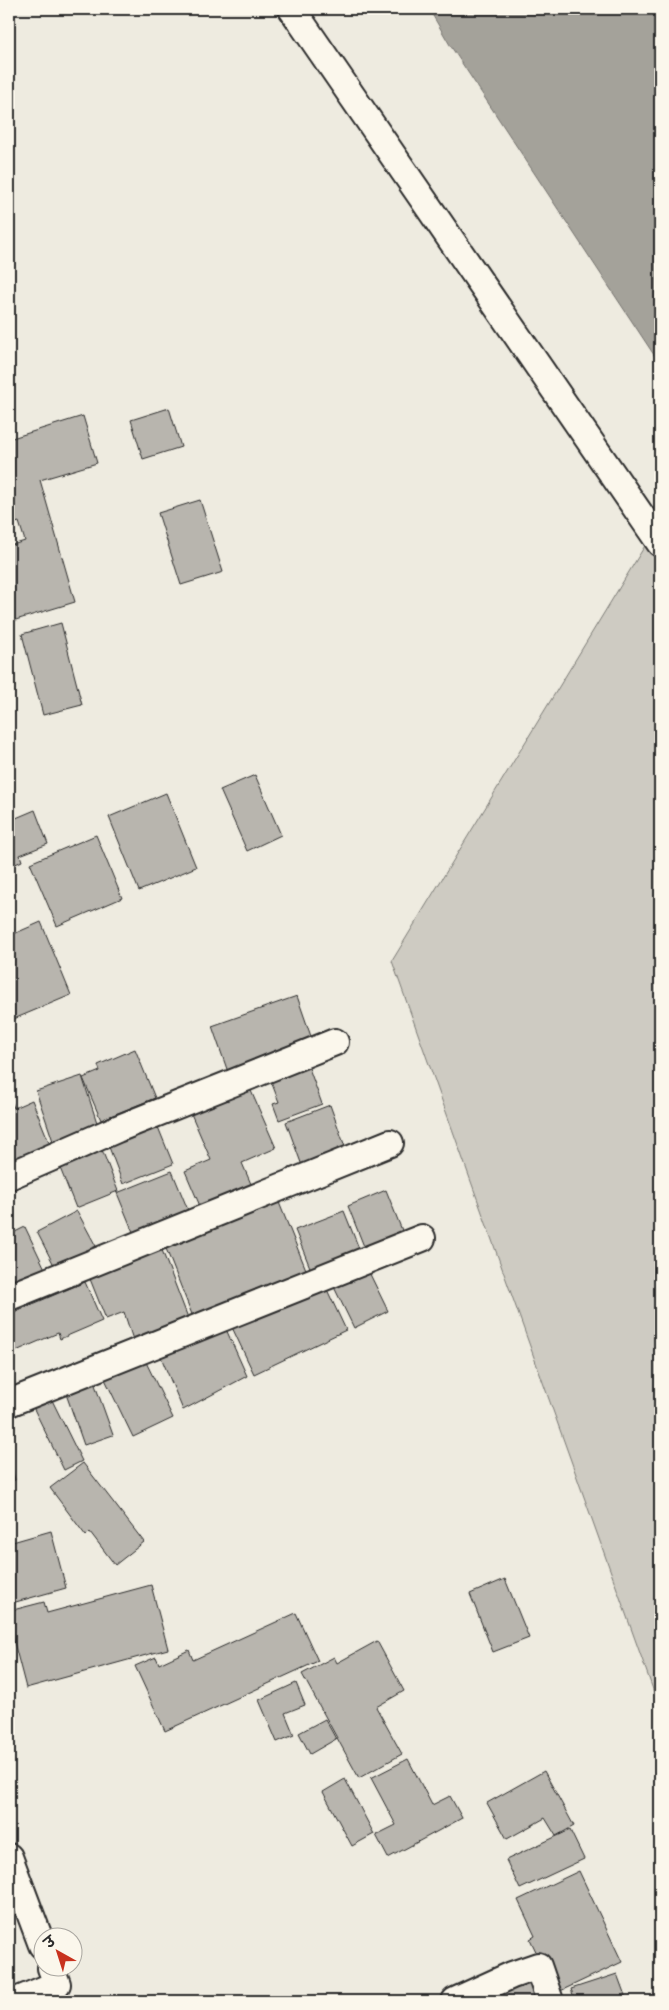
<svg xmlns="http://www.w3.org/2000/svg" width="669" height="2010" viewBox="0 0 669 2010" font-family="Mynerve,'Playpen Sans Deva',sans-serif">
  <rect width="100%" height="100%" fill="#eeebe0"/>
  <filter id="ink" filterUnits="userSpaceOnUse"><feTurbulence type="fractalNoise" baseFrequency=".02" numOctaves="2"/><feDisplacementMap in="SourceGraphic" scale="10" xChannelSelector="R" yChannelSelector="G"/><feConvolveMatrix kernelMatrix="1 2 1 2 8 2 1 2 1" color-interpolation-filters="sRGB"/></filter>
  <g filter="url(#ink)">
    <polygon fill="#cecbc2" stroke="#7c7b76" points="660,521 660,1709 392,961"/>
    <polygon fill="#a4a29a" stroke="#74726e" points="429,9 660,9 660,364 450,45"/>
    <g fill="#b8b5ae" stroke="#2b2b2b">
      <polygon points="169,408 181,447 143,459 131,420"/>
      <polygon points="83,416 97,463 40,480 75,602 9,622 9,546 25,541 19,522 9,525 9,439"/>
      <polygon points="200,500 223,572 181,585 158,513"/>
      <polygon points="61,623 82,705 43,715 22,634"/>
      <polygon points="255,775 281,835 247,851 220,790"/>
      <polygon points="166,793 196,867 139,891 109,817"/>
      <polygon points="35,810 48,844 20,855 22,861 9,867 9,821"/>
      <polygon points="96,835 122,898 57,926 30,863"/>
      <polygon points="41,922 71,995 9,1021 9,936"/>
      <polygon points="297,996 314,1045 229,1075 212,1026"/>
      <polygon points="135,1049 155,1098 101,1120 83,1078 100,1071 98,1065"/>
      <polygon points="305,1057 322,1104 279,1120 273,1104 279,1102 267,1071"/>
      <polygon points="82,1076 99,1129 54,1144 36,1091"/>
      <polygon points="248,1084 276,1148 242,1163 254,1191 203,1213 185,1171 211,1160 189,1109"/>
      <polygon points="32,1100 51,1147 9,1164 9,1104 12,1103 14,1108"/>
      <polygon points="330,1105 348,1155 304,1171 286,1122"/>
      <polygon points="158,1127 173,1164 123,1184 109,1147"/>
      <polygon points="99,1142 118,1191 76,1208 56,1158"/>
      <polygon points="172,1171 188,1210 133,1232 117,1193"/>
      <polygon points="386,1190 405,1238 367,1254 348,1206"/>
      <polygon points="278,1200 309,1277 195,1322 165,1246"/>
      <polygon points="77,1211 98,1250 57,1271 37,1232"/>
      <polygon points="344,1211 360,1251 311,1270 295,1230"/>
      <polygon points="25,1227 48,1275 9,1293 9,1235"/>
      <polygon points="160,1245 190,1323 135,1346 124,1312 106,1319 88,1274"/>
      <polygon points="366,1266 388,1311 354,1328 332,1283"/>
      <polygon points="322,1279 346,1330 254,1374 230,1323"/>
      <polygon points="85,1282 102,1321 60,1339 58,1333 9,1354 9,1314"/>
      <polygon points="225,1327 247,1376 183,1410 161,1357"/>
      <polygon points="143,1356 173,1418 133,1437 103,1375"/>
      <polygon points="94,1382 113,1435 84,1445 65,1391"/>
      <polygon points="49,1394 82,1461 64,1470 31,1403"/>
      <polygon points="9,1455 15,1480 9,1482"/>
      <polygon points="83,1463 144,1542 115,1565 90,1532 86,1536 50,1488"/>
      <polygon points="51,1531 66,1588 12,1603 9,1591 9,1543"/>
      <polygon points="505,1579 529,1638 493,1652 470,1594"/>
      <polygon points="151,1585 168,1649 26,1688 9,1623 9,1611 44,1602 47,1613"/>
      <polygon points="296,1613 318,1661 165,1731 135,1666 156,1657 159,1664 189,1650 193,1660"/>
      <polygon points="377,1641 404,1691 376,1707 402,1754 359,1778 302,1674 334,1657 337,1663"/>
      <polygon points="296,1683 305,1705 285,1713 294,1735 277,1742 259,1700"/>
      <polygon points="325,1719 336,1739 310,1754 299,1733"/>
      <polygon points="408,1759 432,1805 450,1796 462,1818 388,1858 376,1835 396,1825 371,1778"/>
      <polygon points="544,1771 574,1826 556,1836 545,1818 507,1839 487,1803"/>
      <polygon points="345,1779 374,1834 352,1846 323,1792"/>
      <polygon points="570,1830 584,1859 520,1889 506,1860"/>
      <polygon points="579,1871 622,1962 556,1993 530,1939 535,1936 518,1900"/>
      <polygon points="617,1974 627,2001 575,2001 571,1989"/>
      <polygon points="528,1980 539,2001 484,2001"/>
    </g>
    <g fill="none" stroke-linecap="round" stroke-linejoin="round">
      <g stroke="#2b2b2b" stroke-width="30">
        <g id="street">
          <polyline points="292,9 660,543"/>
          <polyline points="9,1176 117,1129 335,1042"/>
          <polyline points="9,1297 390,1143"/>
          <polyline points="9,1403 422,1238"/>
          <polyline points="9,1857 42,1945"/>
          <polyline points="16,2001 57,1984 51,1968"/>
          <polyline points="455,2001 512,1975 538,1966 550,2001"/>
        </g>
      </g>
      <use href="#street" stroke="#fbf7ec" stroke-width="26"/>
    </g>
  </g>
  <rect width="669" height="2010" fill="none" stroke="#fbf7ec" stroke-width="30"/>
  <rect x="15" y="15" width="639" height="1980" fill="none" stroke="#2b2b2b" stroke-width="2" filter="url(#ink)"/>
  <g transform="translate(58 1952) rotate(321)"><circle r="24" fill="#fbf7ec" stroke="#a8a59f"/>
  <path d="M0-4L9 19L0 12L-9 19Z" fill="#c8321e"/>
  <text y="-8" font-size="14" font-weight="bold" text-anchor="middle" fill="#2b2b2b">उ</text>
  </g>
</svg>
